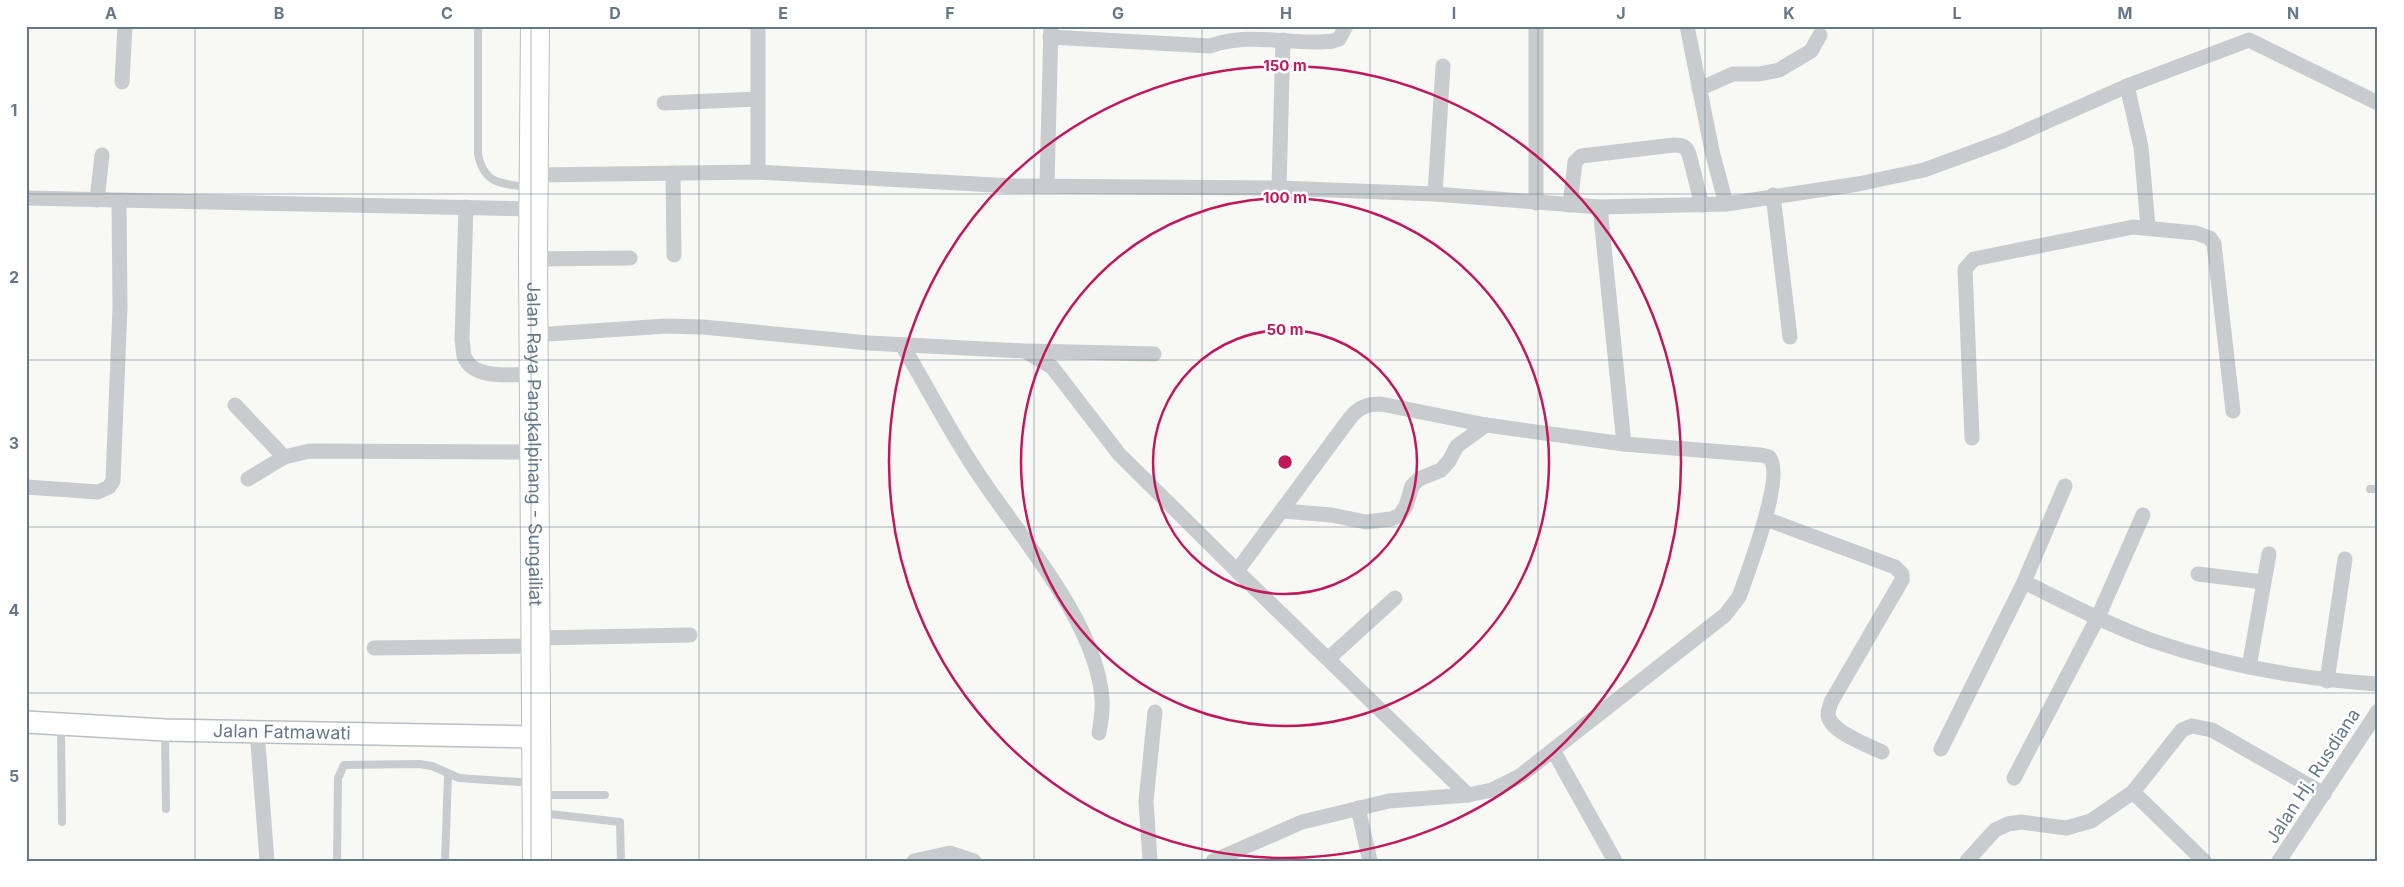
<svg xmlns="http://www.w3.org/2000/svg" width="2404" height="887" viewBox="0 0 2404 887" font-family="Inter,sans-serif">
  <rect width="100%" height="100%" fill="#f8f8f5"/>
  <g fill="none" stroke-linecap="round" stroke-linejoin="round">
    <g stroke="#babfc4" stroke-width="24">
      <g id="secondary">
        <path id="s1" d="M26 722 165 730 538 737"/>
      </g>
    </g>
    <g stroke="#babec1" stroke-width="30">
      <g id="highway">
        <path id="s2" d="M535 26 533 259 537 861"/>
      </g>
    </g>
    <g stroke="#c8cccf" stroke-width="8">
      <path d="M478 26V153C483 185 503 184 530 187"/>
      <polyline points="2370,489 2378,489"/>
      <polyline points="61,726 62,822"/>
      <polyline points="165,732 166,809"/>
      <polyline points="542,795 605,795"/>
      <polyline points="541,813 620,822 621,861"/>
      <polyline points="337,861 338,778 344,765 419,764 432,766 459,778 533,783"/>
      <polyline points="445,861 448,775"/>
    </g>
    <g stroke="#c8cccf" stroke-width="15">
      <polyline points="758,26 758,172"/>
      <polyline points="1687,26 1712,151 1726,204"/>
      <path d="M1050 37 1210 46C1250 31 1293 46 1333 41L1339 39 1346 26"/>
      <polyline points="122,82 125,26"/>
      <polyline points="2127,86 2141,147 2148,227"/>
      <polyline points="1699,89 1733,74 1759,74 1779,70 1811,51 1820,35"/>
      <polyline points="664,103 758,99"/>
      <polyline points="673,173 674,255"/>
      <polyline points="535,175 758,172 1013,186 1279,188 1435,194 1600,207 1726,204 1858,184 1924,170 2003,141 2127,86 2249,40 2378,103"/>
      <polyline points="1047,185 1051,26"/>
      <polyline points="1279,188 1283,40"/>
      <polyline points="1435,194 1443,66"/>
      <polyline points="1773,195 1790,337"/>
      <polyline points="26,198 534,209"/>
      <polyline points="97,200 102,155"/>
      <polyline points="1536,203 1536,26"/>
      <path d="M1570 205 1575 162 1581 156 1674 145C1682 145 1686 146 1689 154L1702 205"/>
      <path d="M466 207 462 340C463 345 463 351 464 356 473 381 513 374 534 374"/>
      <polyline points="1600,207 1624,444"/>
      <polyline points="533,259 630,258"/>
      <polyline points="534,335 666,326 703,327 869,343 1025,351 1052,367 1119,454 1237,571 1468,795"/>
      <path d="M902 345C928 388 951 434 979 475 1020 537 1097 623 1102 699 1103 710 1101 722 1099 733"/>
      <polyline points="1029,351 1154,354"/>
      <polyline points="235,405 284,457"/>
      <polyline points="1972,438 1965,269 1974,259 2133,227 2196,233 2210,238 2214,244 2233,411"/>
      <polyline points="248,479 284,457 310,451 535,452"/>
      <path d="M2065 486 2024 582C2067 603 2109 625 2153 641 2226 666 2301 679 2378 684"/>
      <polyline points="26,487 98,492 109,487 113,481 120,307 119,201"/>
      <polyline points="1283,511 1331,515 1366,522 1391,519 1400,515 1406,506 1412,486 1419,479 1441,470 1449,461 1457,446 1486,425"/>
      <path d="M1766 519 1895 567 1902 574V580L1831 702C1830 706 1828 710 1828 714 1829 732 1868 745 1882 752"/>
      <polyline points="2198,574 2263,582"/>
      <polyline points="537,638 690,635"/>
      <polyline points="374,648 537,646"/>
      <polyline points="1328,659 1395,598"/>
      <polyline points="2249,667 2269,554"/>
      <polyline points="2327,681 2345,559"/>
      <polyline points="257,731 267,861"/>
      <polyline points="1941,749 2024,582"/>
      <polyline points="1553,750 1615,861"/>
      <polyline points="2014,778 2098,617 2143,515"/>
      <polyline points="2133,792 2204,861"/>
      <polyline points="1358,808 1370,861"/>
      <polyline points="914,861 950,853 974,861"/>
      <polyline points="1150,861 1146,801 1155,712"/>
      <path d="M1213 861 1302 822 1389 801 1468 795 1492 790 1520 776 1725 615 1739 597C1747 574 1786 474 1769 457L1761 455 1624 444 1486 425 1381 404C1367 404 1359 407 1350 418L1237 571"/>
      <polyline points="1967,861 1995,830 2008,824 2021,822 2066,828 2091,821 2133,792 2182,730 2192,726 2212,730 2324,794"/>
      <polyline points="2279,861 2378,711"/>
    </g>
    <use href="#secondary" stroke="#fff" stroke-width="21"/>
    <use href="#highway" stroke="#fff" stroke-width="28"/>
  </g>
  <path fill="none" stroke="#647889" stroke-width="1" stroke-opacity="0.55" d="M195 26V861M363 26V861M531 26V861M699 26V861M866 26V861M1034 26V861M1202 26V861M1370 26V861M1538 26V861M1705 26V861M1873 26V861M2041 26V861M2209 26V861M26 194H2378M26 360H2378M26 527H2378M26 693H2378"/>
  <g fill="none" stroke="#c2185b" stroke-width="2.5">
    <circle cx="1285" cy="462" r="132"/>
    <circle cx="1285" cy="462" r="264"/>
    <circle cx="1285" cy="462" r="396"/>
  </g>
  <g text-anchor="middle" stroke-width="5" stroke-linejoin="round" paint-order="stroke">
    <g font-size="18" fill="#647889" stroke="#fff">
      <text dy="6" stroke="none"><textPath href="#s2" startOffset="418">Jalan Raya Pangkalpinang - Sungailiat</textPath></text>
      <text dy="6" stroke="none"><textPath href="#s1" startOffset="256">Jalan Fatmawati</textPath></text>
      <text transform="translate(2313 776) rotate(-57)" y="6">Jalan Hj. Rusdiana</text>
    </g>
  </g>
  <circle cx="1285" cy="462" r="8" fill="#c2185b" stroke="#fff" stroke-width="2.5"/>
  <g font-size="15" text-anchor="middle" font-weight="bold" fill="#c2185b" stroke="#fff" stroke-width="5" stroke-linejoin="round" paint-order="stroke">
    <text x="1285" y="71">150 m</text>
    <text x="1285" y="203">100 m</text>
    <text x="1285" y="335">50 m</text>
  </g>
  <rect width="2404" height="887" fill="none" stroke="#ffffff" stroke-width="55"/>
  <rect x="28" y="28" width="2348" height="832" fill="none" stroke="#647889" stroke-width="2"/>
  <g font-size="16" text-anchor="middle" font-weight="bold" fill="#647889">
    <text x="111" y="19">A</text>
    <text x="279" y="19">B</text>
    <text x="447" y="19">C</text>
    <text x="615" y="19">D</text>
    <text x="783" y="19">E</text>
    <text x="950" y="19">F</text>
    <text x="1118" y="19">G</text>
    <text x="1286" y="19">H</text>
    <text x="1454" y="19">I</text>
    <text x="1621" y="19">J</text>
    <text x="1789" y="19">K</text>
    <text x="1957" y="19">L</text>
    <text x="2125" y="19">M</text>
    <text x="2293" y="19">N</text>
    <text x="14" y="116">1</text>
    <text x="14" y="283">2</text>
    <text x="14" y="449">3</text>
    <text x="14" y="616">4</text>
    <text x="14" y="782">5</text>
  </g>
</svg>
